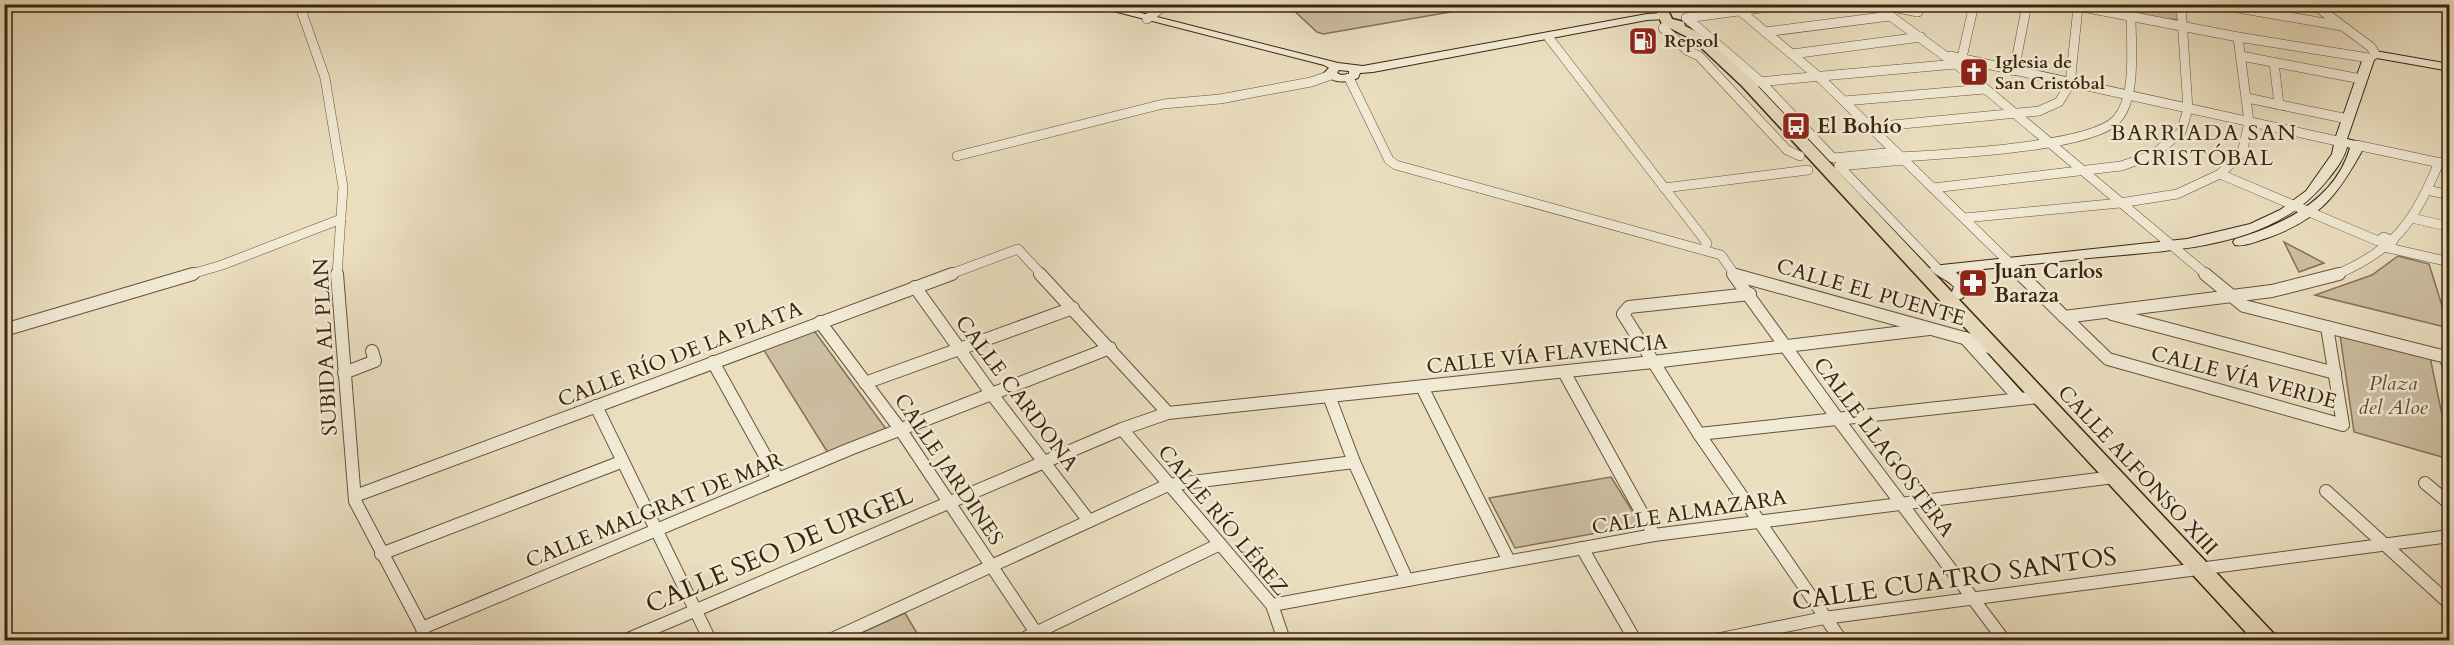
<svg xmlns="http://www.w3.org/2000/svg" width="2454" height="645" viewBox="0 0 2454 645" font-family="Cardo,serif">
  <rect width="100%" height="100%" fill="#eadebf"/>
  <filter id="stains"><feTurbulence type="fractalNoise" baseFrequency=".00333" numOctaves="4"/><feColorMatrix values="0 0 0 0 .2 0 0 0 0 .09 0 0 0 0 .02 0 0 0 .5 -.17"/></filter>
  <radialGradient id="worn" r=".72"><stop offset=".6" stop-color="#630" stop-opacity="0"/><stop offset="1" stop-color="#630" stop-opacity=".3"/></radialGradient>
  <g fill="#ccbea1" stroke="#847158" stroke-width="1.5">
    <polygon points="1288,5 1491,5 1323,34 1317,32"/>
    <polygon points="2087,5 2177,5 2178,20 2171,19 2171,20"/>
    <polygon points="2284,242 2324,263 2299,272"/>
    <polygon points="2398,256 2429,264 2449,328 2315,295 2372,275"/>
    <polygon points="810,325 886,429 828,453 760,344"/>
    <polygon points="2340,335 2430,357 2449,448 2449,459 2354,432"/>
    <polygon points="1611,477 1641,525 1515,548 1489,498"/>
    <polygon points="905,613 921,640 845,640"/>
  </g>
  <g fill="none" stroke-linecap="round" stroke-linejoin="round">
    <g stroke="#68523a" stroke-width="10">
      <g id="street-far1">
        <polyline points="299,4 325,78 343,187 337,275"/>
        <polyline points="1732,4 1819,77 2022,275"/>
        <polyline points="1874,4 1956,64 2207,275"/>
        <polyline points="1877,4 1918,12"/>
        <polyline points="2067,4 2238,37 2369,58"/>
        <polyline points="2215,4 2342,26"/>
        <polyline points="2313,4 2371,47 2375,54"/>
        <polyline points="1686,18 1790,4"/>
        <polyline points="1147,19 1166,4"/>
        <polyline points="1688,19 1761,82 1833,158 1896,152"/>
        <polyline points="1670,23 1663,28 1688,51 1699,56 1787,150 1800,156"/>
        <polyline points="1765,32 1890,16"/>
        <polyline points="1549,38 1707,243 1704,249"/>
        <polyline points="1792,54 1921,37"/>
        <polyline points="1950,56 2342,142"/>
        <polyline points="2241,56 2361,79"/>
        <polyline points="2274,62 2279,105"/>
        <polyline points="1958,64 1961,62 1974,4"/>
        <polyline points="2014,71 2027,4"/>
        <polyline points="1349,78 1389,160 1396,165 1721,255 1735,275"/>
        <polyline points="1757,82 1956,64"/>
        <polyline points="2247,98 2348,119"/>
        <polyline points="1844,101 1985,89"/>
        <polyline points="1871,127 2039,111 2059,102 2070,84 2078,7"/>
        <polyline points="2356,145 2450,165"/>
        <polyline points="957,156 1163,104 1220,99 1311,82 1331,75"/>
        <path d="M1901 157C1944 154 2089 148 2116 120 2137 99 2131 45 2131 17"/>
        <polyline points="1839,166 1939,270"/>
        <polyline points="1839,166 1904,160"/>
        <polyline points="2220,174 2378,241 2384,237 2393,241"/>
        <polyline points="1664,188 1808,170"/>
        <polyline points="1933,188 2121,166 2153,155 2181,132 2188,109 2181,4"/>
        <polyline points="2427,190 2450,195"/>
        <polyline points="1964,218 2120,203 2177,194 2220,174 2242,153 2249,122 2238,37"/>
        <polyline points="2412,218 2450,227"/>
        <polyline points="2384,247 2450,262"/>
        <polyline points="188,275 222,265 341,219"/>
        <polyline points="948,275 1018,249 1042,275"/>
        <path d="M2335 275C2394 251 2416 220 2439 162"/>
      </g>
    </g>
    <g stroke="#68523a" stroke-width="14">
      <g id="street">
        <polyline points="337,274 355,501 422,628 425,640"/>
        <polyline points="1040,274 1168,413"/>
        <polyline points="1733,274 1837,418 2004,640"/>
        <polyline points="2020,274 2108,359 2343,425 2327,327"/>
        <polyline points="2205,274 2244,306 2450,358"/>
        <polyline points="1736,275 1964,338 1992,348"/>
        <polyline points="915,287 991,393 1089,521"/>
        <polyline points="1750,294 1629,307 1623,314 1699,434 1841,640"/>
        <polyline points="2112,314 2335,373"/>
        <polyline points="2064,317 2272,291 2339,274"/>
        <polyline points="820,322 900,429 1041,640"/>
        <polyline points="4,330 193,274"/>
        <polyline points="1965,338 2020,399"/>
        <polyline points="2446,357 2450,372"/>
        <polyline points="713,362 778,479"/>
        <polyline points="1564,372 1654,535"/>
        <polyline points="344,373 375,361 372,351"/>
        <polyline points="865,383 1073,308"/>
        <polyline points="1422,387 1509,561"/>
        <polyline points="1329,396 1354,462 1407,580"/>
        <polyline points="596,406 710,640"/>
        <polyline points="1122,429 1272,605 1284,640"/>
        <polyline points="1699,434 2039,397"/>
        <polyline points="2425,483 2450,504"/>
        <polyline points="2326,491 2450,604"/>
        <polyline points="355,496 952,274"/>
        <polyline points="1582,548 1635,640"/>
        <polyline points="381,554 621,462"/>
        <polyline points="1272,605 1654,535 2114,477"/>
        <polyline points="422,628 850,449 1110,348"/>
        <polyline points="626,640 1122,429 1168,413 1653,362 1929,329"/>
        <polyline points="830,640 1168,485 1354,462"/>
        <polyline points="1021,640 1220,544"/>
        <polyline points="1716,640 1824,618 2450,536"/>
      </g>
    </g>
    <g stroke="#3c240e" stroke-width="2">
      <g id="secondary">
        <path d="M1086 4H1106L1338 63 1363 66 1647 14 1666 13 1671 16 1666 19 1647 20 1373 72 1360 73 1358 78C1345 83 1333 84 1324 73L1329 68 1324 65ZM1339 70 1349 71V74L1341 75 1337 73Z"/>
        <path d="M2375 51 2450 64V71L2377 58 2374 60 2347 139 2360 142 2363 149C2337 196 2320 219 2267 238 2257 241 2245 247 2235 245L2233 242 2235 239C2283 225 2335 200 2350 148L2347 147C2344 159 2336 169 2329 178 2274 250 2171 250 2089 258 2045 263 2000 267 1956 272L1968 286 1963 298 1948 303 1941 298 1943 295 1952 292 1954 287C1947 279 1936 276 1930 269L1932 266 2187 239 2250 224 2280 210 2306 191 2332 154 2335 139 2363 58Z"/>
      </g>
    </g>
    <g stroke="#3c240e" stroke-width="3">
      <polygon id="primary" points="1653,4 1665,4 1672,19 1684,22 1685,26 1701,34 1752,80 2274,634 2276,640 2253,640 1742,86 1693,40 1662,24"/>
    </g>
    <use href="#street-far1" stroke="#f1ead5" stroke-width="9"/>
    <use href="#street" stroke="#f1ead5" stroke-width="12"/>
    <use href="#secondary" fill="#f1ead5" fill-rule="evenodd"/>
    <use href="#primary" fill="#eadebf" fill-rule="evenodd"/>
  </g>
  <defs>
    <g id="fuel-square" transform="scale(1.5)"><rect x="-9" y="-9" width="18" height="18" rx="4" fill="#8f2418" stroke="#f1ead5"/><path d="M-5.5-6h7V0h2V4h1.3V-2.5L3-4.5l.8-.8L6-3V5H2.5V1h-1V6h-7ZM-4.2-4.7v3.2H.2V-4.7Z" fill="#fff"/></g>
    <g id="church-square" transform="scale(1.5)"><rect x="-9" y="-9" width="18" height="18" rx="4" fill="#8f2418" stroke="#f1ead5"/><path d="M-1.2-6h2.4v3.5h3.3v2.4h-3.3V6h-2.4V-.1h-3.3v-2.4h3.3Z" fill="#fff"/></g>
    <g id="bus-square" transform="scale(1.5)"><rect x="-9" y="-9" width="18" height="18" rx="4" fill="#8f2418" stroke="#f1ead5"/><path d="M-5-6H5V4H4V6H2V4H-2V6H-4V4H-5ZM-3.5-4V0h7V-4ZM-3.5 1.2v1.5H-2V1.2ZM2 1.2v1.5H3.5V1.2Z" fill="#fff"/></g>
    <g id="pharmacy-square" transform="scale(1.5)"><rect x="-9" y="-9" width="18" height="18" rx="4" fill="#8f2418" stroke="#f1ead5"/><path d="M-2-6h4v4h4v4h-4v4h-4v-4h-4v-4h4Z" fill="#fff"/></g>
  </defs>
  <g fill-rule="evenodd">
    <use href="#fuel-square" x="1643" y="41"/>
    <use href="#church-square" x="1974" y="72"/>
    <use href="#bus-square" x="1796" y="126"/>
    <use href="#pharmacy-square" x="1973" y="283"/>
  </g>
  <g text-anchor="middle" stroke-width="5" stroke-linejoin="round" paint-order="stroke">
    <g font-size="18" font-weight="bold" fill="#3c240e" stroke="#f1ead5" text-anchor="start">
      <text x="1664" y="47">Repsol</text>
      <text x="1995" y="68">Iglesia de<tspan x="1995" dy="21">San Cristóbal</tspan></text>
    </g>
    <g font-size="21" font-weight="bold" fill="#3c240e" stroke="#f1ead5" text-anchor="start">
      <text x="1817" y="133">El Bohío</text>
      <text x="1994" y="278">Juan Carlos<tspan x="1994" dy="24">Baraza</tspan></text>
    </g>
    <g font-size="21" fill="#3c240e" stroke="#f1ead5">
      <text transform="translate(1871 292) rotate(16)" y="7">CALLE EL PUENTE</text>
      <text transform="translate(325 347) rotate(-93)" y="7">SUBIDA AL PLAN</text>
      <text transform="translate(680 354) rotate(-21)" y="7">CALLE RÍO DE LA PLATA</text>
      <text transform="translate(1547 354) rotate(-6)" y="7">CALLE VÍA FLAVENCIA</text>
      <text transform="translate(2244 377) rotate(15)" y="7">CALLE VÍA VERDE</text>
      <text transform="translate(1017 393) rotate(53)" y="7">CALLE CARDONA</text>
      <text transform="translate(1884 447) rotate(53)" y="7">CALLE LLAGOSTERA</text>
      <text transform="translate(949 469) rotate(56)" y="7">CALLE JARDINES</text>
      <text transform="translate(2138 470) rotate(47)" y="7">CALLE ALFONSO XIII</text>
      <text transform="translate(654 510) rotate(-22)" y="7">CALLE MALGRAT DE MAR</text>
      <text transform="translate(1689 512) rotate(-9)" y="7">CALLE ALMAZARA</text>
      <text transform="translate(1223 520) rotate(50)" y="7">CALLE RÍO LÉREZ</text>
    </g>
    <g font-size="21" font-style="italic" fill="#604a33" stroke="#f1ead5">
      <text x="2393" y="390">Plaza<tspan x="2393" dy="24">del Aloe</tspan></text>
    </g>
    <g font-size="22" letter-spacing="1.5" fill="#3c240e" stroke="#f1ead5">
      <text x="2204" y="140">BARRIADA SAN<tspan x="2204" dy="25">CRISTÓBAL</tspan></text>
    </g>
    <g font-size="26" fill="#3c240e" stroke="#f1ead5">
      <text transform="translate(779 549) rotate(-23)" y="9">CALLE SEO DE URGEL</text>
      <text transform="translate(1954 578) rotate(-8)" y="9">CALLE CUATRO SANTOS</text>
    </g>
  </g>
  <rect width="2454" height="645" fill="none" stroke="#eadebf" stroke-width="24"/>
  <rect x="6" y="6" width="2442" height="633" fill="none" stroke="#3c240e" stroke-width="3"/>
  <rect x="12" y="12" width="2430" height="621" fill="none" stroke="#3c240e" stroke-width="1.5"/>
  <rect width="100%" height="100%" filter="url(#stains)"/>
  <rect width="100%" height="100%" fill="url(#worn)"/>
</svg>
